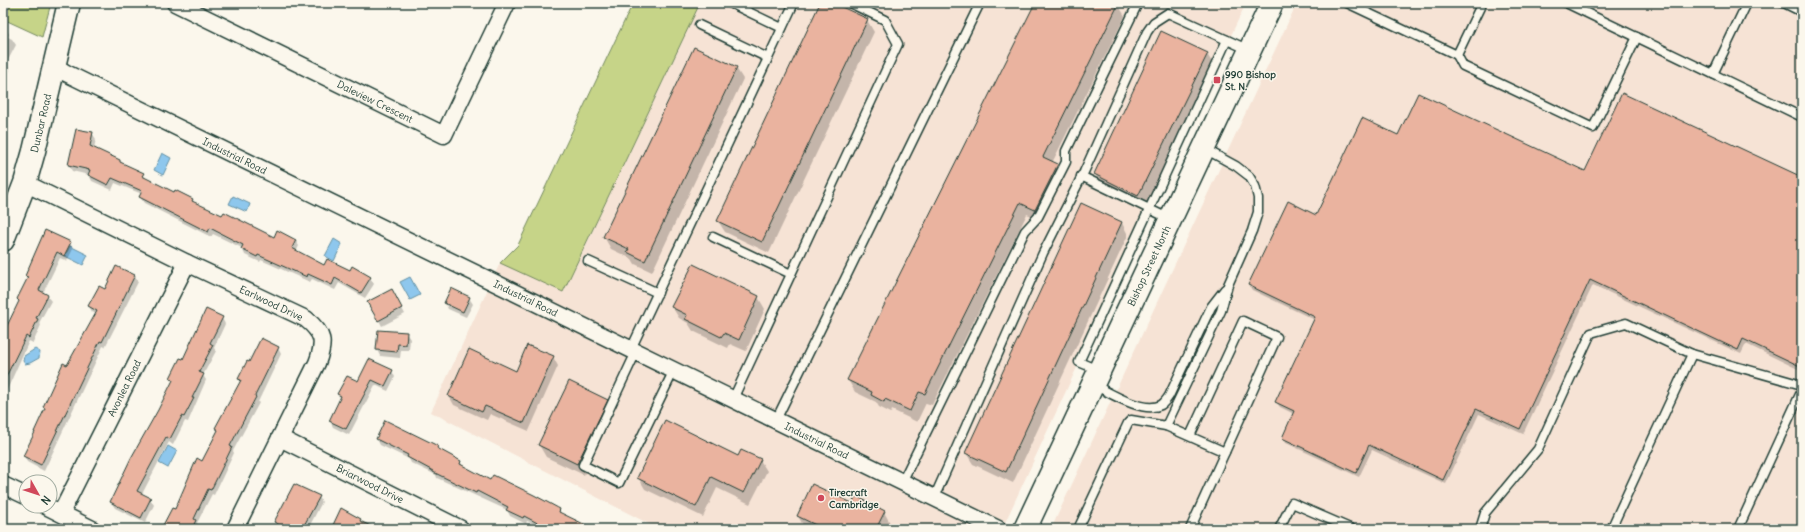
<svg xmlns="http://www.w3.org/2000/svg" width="1805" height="532" viewBox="0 0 1805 532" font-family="Delius,sans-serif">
  <rect width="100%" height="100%" fill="#fbf7ec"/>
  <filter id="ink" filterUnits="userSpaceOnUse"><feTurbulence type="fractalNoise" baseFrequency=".025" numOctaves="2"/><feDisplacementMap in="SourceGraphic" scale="8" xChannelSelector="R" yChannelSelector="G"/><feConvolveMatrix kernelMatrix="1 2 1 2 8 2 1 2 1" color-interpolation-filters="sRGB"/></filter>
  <g filter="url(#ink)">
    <g fill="#f6e3d5">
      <polygon points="700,3 1246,3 1002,529 659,529 431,412 500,263 563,292"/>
      <polygon points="1297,3 1802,3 1802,529 1051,529"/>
    </g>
    <g fill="#c6d488" stroke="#72885e">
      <polygon points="3,3 51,3 42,37 3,19"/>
      <polygon points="633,3 700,3 563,292 500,263 518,245"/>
    </g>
    <g fill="#8ec7ed" stroke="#6290a3">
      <polygon points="162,153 171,158 163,175 154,170"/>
      <polygon points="233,196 250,204 247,212 229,204"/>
      <polygon points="334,239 342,244 334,261 325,256"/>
      <polygon points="70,246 88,255 83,265 65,256"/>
      <polygon points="410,277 420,295 410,300 400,282"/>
      <polygon points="35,349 40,352 39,358 30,363 25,364 23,361 24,356"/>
      <polygon points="168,446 177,451 168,468 159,463"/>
    </g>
    <g fill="#0003">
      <polygon points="822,3 830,3 867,20 874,32 769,253 725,232 718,221"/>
      <polygon points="1036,3 1117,3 1125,16 1052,163 1057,165 1064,177 1042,221 1027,214 932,405 926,403 917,422 892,410 891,413 879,407 876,402 855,392 848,380"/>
      <polygon points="3,27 6,28 9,34 8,37 12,39 16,45 6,64 10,70 3,85"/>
      <polygon points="1207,54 1214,66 1145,207 1102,185 1095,174"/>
      <polygon points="736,68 743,79 652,272 635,264 632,259 611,249 604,237"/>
      <polygon points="92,133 96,139 94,148 120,161 121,164 143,173 146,179 175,193 192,199 195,204 275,238 295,240 299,246 296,252 325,266 370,278 374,284 365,298 339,283 335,290 312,279 310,282 261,260 260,262 245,255 242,248 213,234 211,237 144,203 140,197 142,194 115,183 112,190 92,181 89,175 72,171 69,165"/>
      <polygon points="1399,137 1585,172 1802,178 1802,371 1746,344 1741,354 1593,285 1523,434 1479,414 1446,484 1372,450 1359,477 1286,443 1283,438 1294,414 1280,407 1276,402 1315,320 1252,290 1249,285 1317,216"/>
      <polygon points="1081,204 1122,223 1128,235 1013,483 973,464 966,453"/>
      <polygon points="46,231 70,243 73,249 67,261 60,258 43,293 47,296 51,301 39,323 41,325 33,343 29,341 3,399 3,338 20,303 18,299 28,279 26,276"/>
      <polygon points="117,267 135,276 138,282 105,347 103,346 44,471 27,462 24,456 36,433 35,432 45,409 44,407 96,314 92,312 89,306 105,290"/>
      <polygon points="392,290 405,314 382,326 369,302"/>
      <polygon points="758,297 765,309 746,351 730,344 728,348 693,331 688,323 679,318 672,307"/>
      <polygon points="469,298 473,304 466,317 448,309 445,303"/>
      <polygon points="222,318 225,324 214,348 216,351 203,375 206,380 188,422 185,421 173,445 169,442 142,494 150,499 154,505 145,523 115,508 111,502 173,382 171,378 183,361"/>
      <polygon points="406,333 410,339 409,350 401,350 400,358 380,356 377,350"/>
      <polygon points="278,348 281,354 258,402 259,403 233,451 234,453 214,495 212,494 197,523 199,526 198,529 165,529 218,431 217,428 241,382 239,379 250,363"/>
      <polygon points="553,357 558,366 529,431 490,414 487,420 454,405 449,396 516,372"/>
      <polygon points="392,371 395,377 388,391 375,385 349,435 333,427 330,421 341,398 338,394"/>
      <polygon points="607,400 614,412 584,475 546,457 539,445"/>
      <polygon points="377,439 437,447 440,451 460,462 464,467 491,481 559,510 562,515 586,529 543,529 527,521 526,524 510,516 507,510 437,478 436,475 411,463 409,459 380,445"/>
      <polygon points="738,457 760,460 767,471 750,504 717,488 703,517 645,489 638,477"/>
      <polygon points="319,497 322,502 308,529 275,529 277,525 275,522"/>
      <polygon points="853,505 884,512 890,523 887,529 809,529 804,527 798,516"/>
      <polygon points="360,519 362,523 374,529 336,529 334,525"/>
    </g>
    <g fill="#eab39f" stroke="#1f3d34">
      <polygon points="820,3 833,3 868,19 762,242 717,221"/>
      <polygon points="1035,3 1119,3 1043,157 1058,164 1035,210 1020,203 925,394 919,392 910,411 885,399 884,402 871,395 872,392 847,380"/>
      <polygon points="1161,31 1208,53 1138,196 1094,174"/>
      <polygon points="694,47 737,67 645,261 627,252 629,249 603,237"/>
      <polygon points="1418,93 1585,171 1622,93 1802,177 1802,367 1743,339 1738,350 1590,280 1520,429 1476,409 1443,480 1369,445 1356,473 1282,438 1294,411 1275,402 1315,317 1248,285 1288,201 1316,215 1362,118 1398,135"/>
      <polygon points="76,129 93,132 90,146 120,160 120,162 144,173 142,176 174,192 175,190 193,199 192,201 222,215 224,212 274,237 277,230 296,240 292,248 324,265 327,259 350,270 352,266 371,277 361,293 335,278 332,285 308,274 307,277 258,255 257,257 241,249 243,245 210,228 208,232 139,197 142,191 112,178 108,185 88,175 90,170 68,165"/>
      <polygon points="1081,203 1122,222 1006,472 965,453"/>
      <polygon points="45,230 71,242 64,256 57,252 39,290 48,295 36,318 38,319 29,338 26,336 3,383 3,334 19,301 17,299 28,277 25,276"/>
      <polygon points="693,264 759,296 739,340 724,333 721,337 685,319 687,315 671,307"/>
      <polygon points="116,266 135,275 102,342 100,341 41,465 23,456 35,432 34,432 45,408 43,407 63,363 67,365 97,311 88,306 99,286 105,289"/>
      <polygon points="451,288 470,297 463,312 444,303"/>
      <polygon points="392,289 402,308 378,321 367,302"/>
      <polygon points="206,309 223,317 210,343 213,345 199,372 204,374 192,398 194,398 184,417 182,416 170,439 166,437 137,491 151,498 141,518 110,502 131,458 158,410 173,380 170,378 180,358 183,359"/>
      <polygon points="378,330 407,332 406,345 398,344 397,352 376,350"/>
      <polygon points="261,338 279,347 255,396 256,397 230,446 232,447 221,470 211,490 208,489 194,519 196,520 192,529 161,529 172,508 175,509 197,458 202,461 218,430 215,428 241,380 238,379 247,361 249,362"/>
      <polygon points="527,345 554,356 524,423 485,406 482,412 448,396 469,349 516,371"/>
      <polygon points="369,359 393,370 385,386 372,380 346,429 329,421 341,396 337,394 347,376 358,381"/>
      <polygon points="569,381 608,400 577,464 538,445"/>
      <polygon points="385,420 438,446 437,448 461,461 460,464 490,480 493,475 534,495 560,509 559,512 594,529 549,529 524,516 523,518 506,510 508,507 477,491 476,493 433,472 433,471 407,457 408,455 376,439"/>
      <polygon points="665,420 738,456 741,450 761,459 744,493 711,477 696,507 637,478"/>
      <polygon points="294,484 320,496 302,529 287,529 274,522"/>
      <polygon points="812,484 852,503 856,496 885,511 876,529 824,529 797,516"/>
      <polygon points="341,508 361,519 360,521 377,529 341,529 333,525"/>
    </g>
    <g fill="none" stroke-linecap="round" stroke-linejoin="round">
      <g stroke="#1f3d34" stroke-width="11">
        <g id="lane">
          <polyline points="730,3 782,28"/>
          <polyline points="1347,3 1457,55 1482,3"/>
          <polyline points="1566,3 1802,117"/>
          <polyline points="1784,3 1802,12"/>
          <polyline points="699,25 768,58"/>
          <polyline points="1457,55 1463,66 1593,128 1637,37"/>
          <polyline points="1713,74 1747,3"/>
          <polyline points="1081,176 1170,219"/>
          <polyline points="713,237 791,274"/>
          <polyline points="588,261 658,293"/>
          <polyline points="631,349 794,3"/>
          <polyline points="636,352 583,465 619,483 674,370"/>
          <polyline points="1098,370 1079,362 1227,40"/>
          <path d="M1094 385C1110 393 1143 414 1161 405 1164 403 1167 399 1169 396L1211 307 1225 289"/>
          <polyline points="733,399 898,44 885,20 850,3"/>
          <polyline points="776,420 980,3"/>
          <polyline points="1166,426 1221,311 1228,285 1252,231 1258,212 1258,198 1255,186 1249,176 1236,166 1205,149"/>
          <polyline points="902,482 1025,231 1038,217 1066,162 1066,151 1138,3"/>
          <polyline points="934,498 1043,253 1084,172 1147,32 1154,22 1168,13 1249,50"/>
          <polyline points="1078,529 1128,423 1131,420 1166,426 1225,452 1277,337 1243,321 1190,436"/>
          <polyline points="1190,529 1225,452"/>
          <polyline points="1279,529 1292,503 1352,529"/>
          <polyline points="1480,529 1485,513 1538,449 1591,333 1626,323 1692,354 1802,385"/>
          <polyline points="1611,529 1692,354"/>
          <polyline points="1738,529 1802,390"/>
        </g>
      </g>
      <g stroke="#1f3d34" stroke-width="19">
        <g id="street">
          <path id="s1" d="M175 3 444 135 507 3"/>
          <path id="s2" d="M55 66 66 73 998 529"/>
          <path id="s3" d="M25 183 187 263 306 319C324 334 325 342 317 363L235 529"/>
          <path id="s4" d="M280 438 461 529"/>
          <polyline points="3,485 26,496"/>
          <polyline points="46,506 92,529"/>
          <path id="s5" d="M61 513 187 263"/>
        </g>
      </g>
      <g stroke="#1f3d34" stroke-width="25">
        <g id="secondary">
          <path id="s6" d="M3 240 25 183 34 151 69 3"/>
          <path id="s7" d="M1025 529 1272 3"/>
        </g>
      </g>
      <use href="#lane" stroke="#fbf7ec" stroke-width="8"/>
      <use href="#street" stroke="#fbf7ec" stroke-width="16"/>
      <use href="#secondary" stroke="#fbf7ec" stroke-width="22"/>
    </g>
  </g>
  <g fill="#d1495b" stroke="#fbf7ec" stroke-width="1.5">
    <rect x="1213" y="76" width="8" height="8" rx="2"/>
    <circle cx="821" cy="498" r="4"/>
  </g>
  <g text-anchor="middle" stroke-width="3" stroke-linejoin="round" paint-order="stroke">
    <g font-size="10" font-weight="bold" fill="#1f3d34" stroke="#fbf7ec" text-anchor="start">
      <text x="1225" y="78">990 Bishop<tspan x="1225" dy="12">St. N.</tspan></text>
      <text x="829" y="496">Tirecraft<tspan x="829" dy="12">Cambridge</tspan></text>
    </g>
    <g font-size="10" fill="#1f3d34" stroke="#fbf7ec">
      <text dy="4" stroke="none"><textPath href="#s1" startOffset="223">Daleview Crescent</textPath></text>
      <text dy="4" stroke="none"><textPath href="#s6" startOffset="123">Dunbar Road</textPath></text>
      <text dy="4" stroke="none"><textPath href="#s2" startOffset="201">Industrial Road</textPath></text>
      <text dy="4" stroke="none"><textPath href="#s7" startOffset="291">Bishop Street North</textPath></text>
      <text dy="4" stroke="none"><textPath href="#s2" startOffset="525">Industrial Road</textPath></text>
      <text dy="4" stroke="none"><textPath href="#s3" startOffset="274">Earlwood Drive</textPath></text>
      <text dy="4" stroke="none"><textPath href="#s5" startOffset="140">Avonlea Road</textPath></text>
      <text dy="4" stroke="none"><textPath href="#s2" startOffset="849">Industrial Road</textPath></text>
      <text dy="4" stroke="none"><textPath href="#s4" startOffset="101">Briarwood Drive</textPath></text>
    </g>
  </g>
  <rect width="1805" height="532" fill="none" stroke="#fbf7ec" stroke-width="16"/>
  <rect x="8" y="8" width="1789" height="516" fill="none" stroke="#1f3d34" stroke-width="1.5" filter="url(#ink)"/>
  <g transform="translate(38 494) rotate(129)"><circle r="19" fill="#fbf7ec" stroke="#a3ada2"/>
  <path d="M0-3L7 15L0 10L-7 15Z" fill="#d1495b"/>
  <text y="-6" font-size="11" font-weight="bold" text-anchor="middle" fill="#1f3d34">N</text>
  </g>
</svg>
